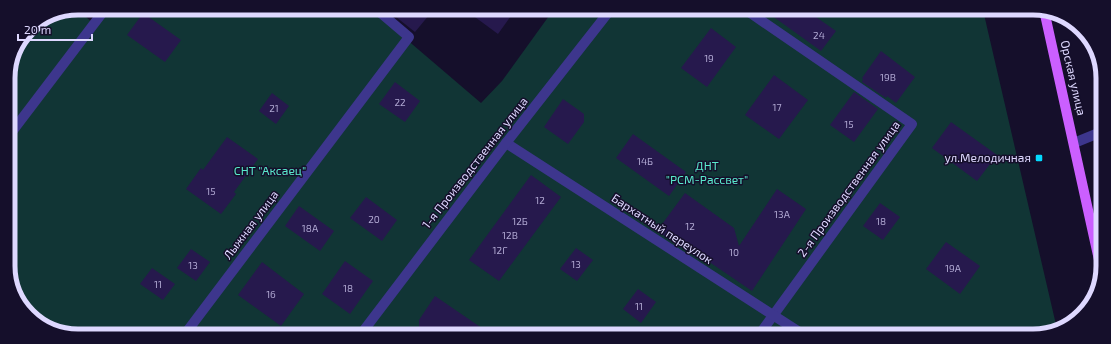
<svg xmlns="http://www.w3.org/2000/svg" width="1111" height="344" viewBox="0 0 1111 344" font-family="'Exo 2',sans-serif">
  <rect width="100%" height="100%" fill="#150f2b"/>
  <g fill="#113535">
    <polygon points="76,8 95,25 107,8 371,9 481,103 502,81 554,9 983,10 1057,329 1038,336 60,334 25,312 9,280 8,73 29,28 51,13"/>
    <polygon points="1088,36 1102,64 1102,96"/>
  </g>
  <g fill="#26194d">
    <polygon points="386,9 434,9 415,32"/>
    <polygon points="464,9 516,9 498,34"/>
    <polygon points="764,10 806,10 836,31 821,51"/>
    <polygon points="143,13 181,40 165,62 127,35"/>
    <polygon points="711,28 736,47 707,87 681,68"/>
    <polygon points="881,51 915,77 896,103 887,96 886,98 862,82 863,79 862,78"/>
    <polygon points="774,75 808,100 779,139 745,115"/>
    <polygon points="395,82 420,101 405,122 379,104"/>
    <polygon points="854,92 878,109 854,142 830,125"/>
    <polygon points="272,93 289,106 276,124 259,111"/>
    <polygon points="563,99 584,114 584,122 568,144 544,127"/>
    <polygon points="951,122 997,155 977,181 932,148"/>
    <polygon points="633,134 686,172 669,196 616,158"/>
    <polygon points="227,137 258,159 234,192 236,194 221,214 186,189 201,168 203,170"/>
    <polygon points="531,175 561,197 499,281 469,260"/>
    <polygon points="777,189 806,209 752,291 699,255 697,258 657,231 685,193 734,228 739,246"/>
    <polygon points="366,197 397,220 382,241 350,218"/>
    <polygon points="880,203 900,217 883,240 863,226"/>
    <polygon points="299,206 334,231 320,251 285,226"/>
    <polygon points="946,242 980,266 960,294 926,269"/>
    <polygon points="576,248 593,260 577,281 560,269"/>
    <polygon points="191,249 210,262 196,281 177,268"/>
    <polygon points="345,261 373,281 350,314 322,294"/>
    <polygon points="262,262 304,294 281,326 238,295"/>
    <polygon points="152,268 175,284 163,300 140,284"/>
    <polygon points="638,289 656,302 641,323 623,309"/>
    <polygon points="435,296 492,335 429,334 419,328 419,320"/>
  </g>
  <g fill="none" stroke-linecap="round" stroke-linejoin="round">
    <g stroke="#3d368d" stroke-width="10">
      <polyline points="746,10 912,124 759,335"/>
      <polyline points="8,137 106,8"/>
      <polyline points="506,143 804,335"/>
      <polyline points="1074,143 1101,132"/>
      <polyline points="185,334 409,37 376,9"/>
      <polyline points="361,334 506,143 611,9"/>
    </g>
    <polyline stroke="#cb5fff" stroke-width="10" points="1044,10 1101,269"/>
  </g>
  <rect fill="#04daff" stroke="#150f2b" stroke-width="1.5" x="1035" y="154" width="8" height="8" rx="2"/>
  <g text-anchor="middle" stroke-width="3" stroke-linejoin="round" paint-order="stroke">
    <g font-size="10" fill="#b0a8d2">
      <text x="819" y="39">24</text>
      <text x="709" y="62">19</text>
      <text x="888" y="81">19В</text>
      <text x="400" y="106">22</text>
      <text x="777" y="111">17</text>
      <text x="274" y="112">21</text>
      <text x="849" y="128">15</text>
      <text x="645" y="165">14Б</text>
      <text x="211" y="195">15</text>
      <text x="540" y="204">12</text>
      <text x="782" y="218">13А</text>
      <text x="374" y="223">20</text>
      <text x="520" y="225">12Б</text>
      <text x="881" y="225">18</text>
      <text x="690" y="230">12</text>
      <text x="310" y="232">18А</text>
      <text x="510" y="239">12В</text>
      <text x="500" y="254">12Г</text>
      <text x="734" y="256">10</text>
      <text x="576" y="268">13</text>
      <text x="193" y="269">13</text>
      <text x="953" y="272">19А</text>
      <text x="158" y="288">11</text>
      <text x="348" y="292">18</text>
      <text x="271" y="298">16</text>
      <text x="639" y="310">11</text>
    </g>
    <g font-size="12" fill="#ded8ff" stroke="#150f2b">
      <text transform="translate(1073 78) rotate(77)" y="4">Орская улица</text>
      <text transform="translate(475 163) rotate(-52)" y="4">1-я Производственная улица</text>
      <text transform="translate(849 189) rotate(-54)" y="4">2-я Производственная улица</text>
      <text transform="translate(251 225) rotate(-53)" y="4">Лыжная улица</text>
      <text transform="translate(662 229) rotate(33)" y="4">Бархатный переулок</text>
    </g>
    <g font-size="12" fill="#ded8ff" stroke="#150f2b" text-anchor="end">
      <text x="1031" y="162">ул.Мелодичная</text>
    </g>
    <g font-size="12" fill="#5ae9cc" stroke="#150f2b">
      <text x="707" y="170">ДНТ<tspan x="707" dy="14">"РСМ-Рассвет"</tspan></text>
      <text x="270" y="175">СНТ "Аксаец"</text>
    </g>
  </g>
  <path d="M0 0H1111V344H0ZM78 15H1033A63 63 0 0 1 1096 78V266A63 63 0 0 1 1033 329H78A63 63 0 0 1 15 266V78A63 63 0 0 1 78 15Z" fill="#150f2b" fill-rule="evenodd"/>
  <path fill="none" stroke="#ded8ff" stroke-width="5" d="M78 15H1033A63 63 0 0 1 1096 78V266A63 63 0 0 1 1033 329H78A63 63 0 0 1 15 266V78A63 63 0 0 1 78 15Z"/>
  <path d="M18 34v6h74v-6" fill="none" stroke="#ded8ff" stroke-width="2"/>
  <text x="24" y="34" font-size="12" fill="#ded8ff" stroke="#150f2b" stroke-width="3" paint-order="stroke">20 m</text>
</svg>
